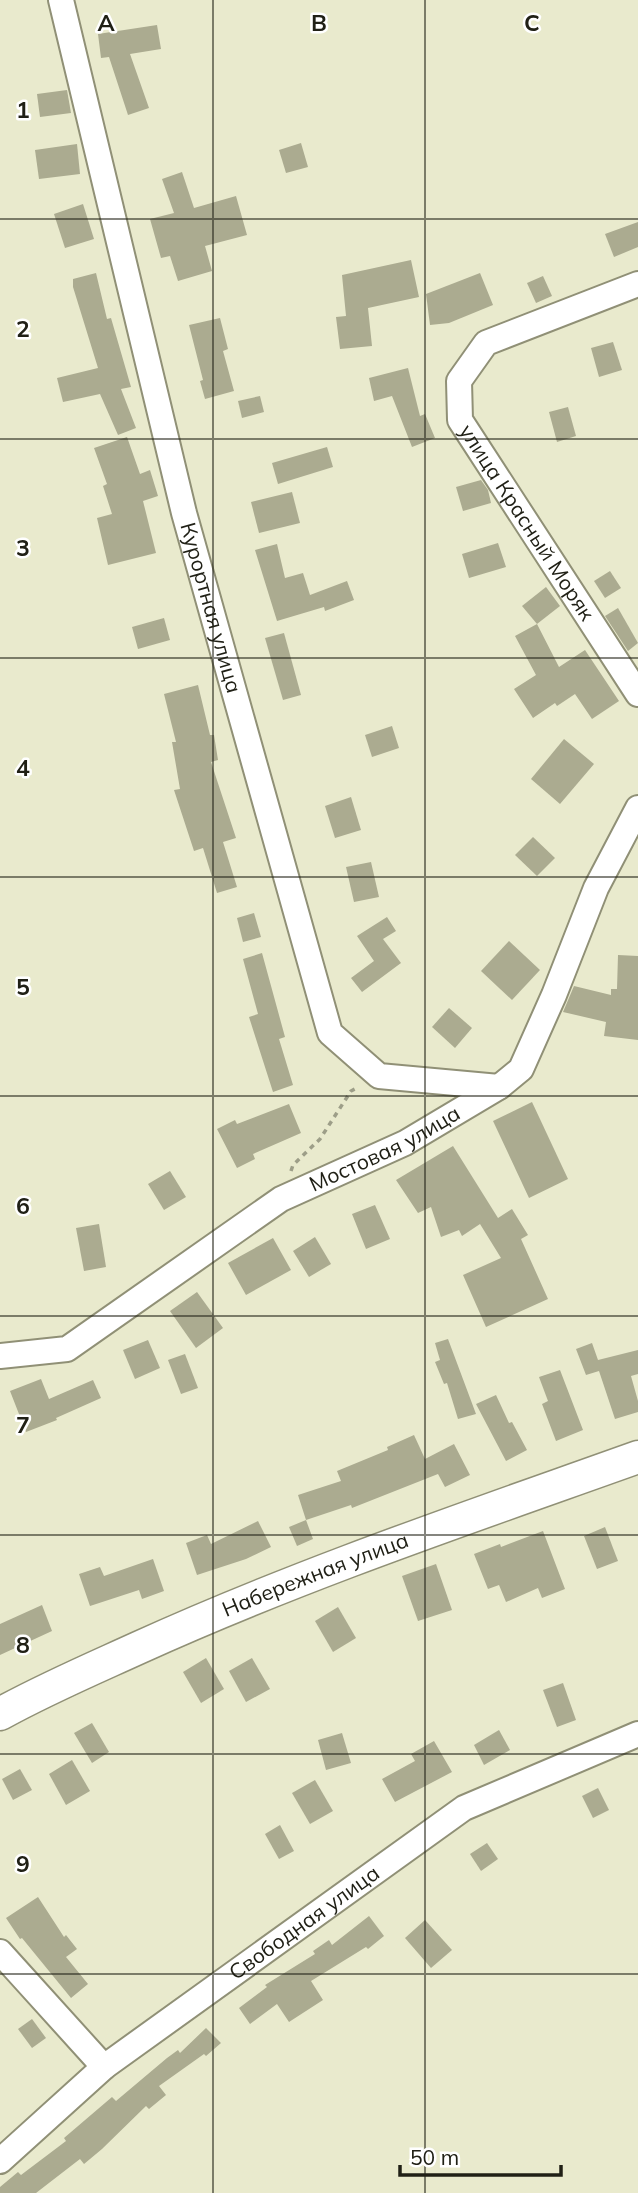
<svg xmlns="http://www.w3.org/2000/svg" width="638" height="2193" viewBox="0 0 638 2193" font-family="Mulish,sans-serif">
  <rect width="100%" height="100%" fill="#e9eacd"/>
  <g fill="#abab90">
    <polygon points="157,25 161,49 130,54 149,108 128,115 109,57 101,58 98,34"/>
    <polygon points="67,90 71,113 40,117 37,94"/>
    <polygon points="301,143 308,167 286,173 279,150"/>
    <polygon points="77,144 80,174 39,179 35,150"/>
    <polygon points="182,172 194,208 236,196 247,235 205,246 212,271 178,281 170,256 161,258 150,219 174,213 162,179"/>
    <polygon points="83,204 94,239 65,248 54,214"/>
    <polygon points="638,222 638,247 614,257 605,234"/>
    <polygon points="411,260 419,297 368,308 372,346 340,349 336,317 346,316 342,275"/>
    <polygon points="96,273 107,319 111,318 131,387 121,389 136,428 118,435 100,394 63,402 57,378 98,368 73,287 73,279"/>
    <polygon points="480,273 493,305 449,323 430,325 426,294"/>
    <polygon points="543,276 552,296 536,303 527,283"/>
    <polygon points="220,318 228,349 223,351 234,391 205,399 200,381 203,380 189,325"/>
    <polygon points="613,342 622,370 599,377 591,348"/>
    <polygon points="408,368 420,416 425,414 435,438 412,447 392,396 374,401 369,378"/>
    <polygon points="260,396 264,412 242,418 238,401"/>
    <polygon points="568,407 576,436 557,442 549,412"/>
    <polygon points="127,437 140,474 150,470 158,496 143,501 156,553 108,565 97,518 112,514 103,486 107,484 94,448"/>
    <polygon points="327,447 333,467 278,484 272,463"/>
    <polygon points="481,480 488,490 491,503 463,511 456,487"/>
    <polygon points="292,492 300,523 259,533 251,502"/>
    <polygon points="498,543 506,567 469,578 462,554"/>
    <polygon points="277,544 285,578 303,573 310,595 347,581 354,600 325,611 324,607 277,621 255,550"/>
    <polygon points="610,571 621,588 605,598 594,581"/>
    <polygon points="546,587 560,606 537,624 522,606"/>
    <polygon points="618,608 638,643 628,651 605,616"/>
    <polygon points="164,618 170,640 138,649 132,627"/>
    <polygon points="537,624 559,667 585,650 619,701 592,719 575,694 557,706 555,703 533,718 514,689 536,675 515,636"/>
    <polygon points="284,633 301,695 283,700 265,638"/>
    <polygon points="198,685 210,735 214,735 218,760 211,762 236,838 223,842 237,887 217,893 203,848 194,851 174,790 180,789 172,742 176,742 164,694"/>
    <polygon points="392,726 399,748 372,757 365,735"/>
    <polygon points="564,739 594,764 560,804 531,779"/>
    <polygon points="351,797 361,830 335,838 325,806"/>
    <polygon points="533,837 555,858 537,876 515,855"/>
    <polygon points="371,862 379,897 354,902 346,867"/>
    <polygon points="254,913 261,937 243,942 237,918"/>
    <polygon points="387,917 396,931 383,939 401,963 362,992 351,978 374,961 357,936"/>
    <polygon points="509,941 540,970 512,1000 481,971"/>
    <polygon points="262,953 285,1037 279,1039 293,1085 273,1092 249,1017 258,1014 243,959"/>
    <polygon points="618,955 638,956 638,1040 604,1036 606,1022 563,1012 574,986 611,995 611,989 617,989"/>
    <polygon points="449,1008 472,1028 455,1048 432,1027"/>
    <polygon points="532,1102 568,1179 529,1198 493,1121"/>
    <polygon points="289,1104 301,1133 253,1154 255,1159 237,1168 217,1129 235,1120 237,1124"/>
    <polygon points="453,1146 498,1218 512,1209 528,1235 521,1239 548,1299 486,1327 463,1275 501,1258 480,1224 462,1236 459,1230 441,1237 431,1207 418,1213 396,1180"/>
    <polygon points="170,1171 186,1197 164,1210 148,1184"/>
    <polygon points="375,1205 390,1239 366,1249 352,1214"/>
    <polygon points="99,1224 106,1267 84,1271 76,1228"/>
    <polygon points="315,1237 331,1264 309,1277 293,1251"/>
    <polygon points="273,1238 291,1270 246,1295 228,1263"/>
    <polygon points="197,1292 223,1328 196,1348 170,1311"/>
    <polygon points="448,1339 476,1414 458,1419 447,1383 444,1384 435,1362 440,1360 435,1343"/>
    <polygon points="148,1340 160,1368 135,1379 123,1350"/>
    <polygon points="592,1343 598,1360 638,1350 638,1374 631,1376 638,1401 638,1412 615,1419 599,1371 586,1375 576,1349"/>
    <polygon points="185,1354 198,1388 181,1394 168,1360"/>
    <polygon points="560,1370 583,1430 556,1441 542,1404 548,1401 539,1377"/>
    <polygon points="41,1379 49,1399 93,1380 101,1398 56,1418 57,1420 26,1432 10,1391"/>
    <polygon points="496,1395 509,1423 512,1422 527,1450 506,1461 476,1404"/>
    <polygon points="414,1435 425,1459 454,1444 470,1475 445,1487 438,1474 352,1508 351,1505 306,1520 298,1495 341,1481 337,1471 388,1450 387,1447"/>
    <polygon points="306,1520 313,1539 297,1546 289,1527"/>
    <polygon points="258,1521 271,1547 246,1559 197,1575 186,1543 207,1535 211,1544"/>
    <polygon points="605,1527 618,1561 597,1569 584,1536"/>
    <polygon points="543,1531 565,1589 542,1598 538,1588 506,1602 499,1585 488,1589 474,1554 500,1544 501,1547"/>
    <polygon points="153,1559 164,1591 142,1599 139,1590 90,1606 79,1574 100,1567 104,1576"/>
    <polygon points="436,1564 452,1610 418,1621 402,1576"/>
    <polygon points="42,1605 52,1631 0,1655 0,1624"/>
    <polygon points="338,1607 356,1638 333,1652 315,1621"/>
    <polygon points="206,1658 224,1689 201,1703 183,1672"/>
    <polygon points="252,1658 270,1689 246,1702 229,1671"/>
    <polygon points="563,1683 576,1720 557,1727 543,1690"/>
    <polygon points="92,1723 109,1752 92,1763 74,1733"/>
    <polygon points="499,1730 510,1750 484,1765 474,1745"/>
    <polygon points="342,1733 351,1763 326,1770 318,1740"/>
    <polygon points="434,1741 452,1772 395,1802 382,1779 415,1761 411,1754"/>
    <polygon points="72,1760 90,1791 66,1805 49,1774"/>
    <polygon points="20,1769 32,1790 13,1800 2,1779"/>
    <polygon points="315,1780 333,1811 310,1824 292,1793"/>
    <polygon points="598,1788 609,1810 593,1818 582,1796"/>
    <polygon points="280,1825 294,1851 279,1859 265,1834"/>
    <polygon points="487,1843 498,1859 481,1871 470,1854"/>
    <polygon points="38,1897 64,1937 66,1935 77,1949 66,1957 88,1984 71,1998 22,1938 20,1939 6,1918"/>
    <polygon points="369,1916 384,1936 368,1949 366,1947 311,1981 323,2000 289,2022 277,2004 250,2024 239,2008 267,1987 265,1985 315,1954 313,1951 329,1940 332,1945"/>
    <polygon points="425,1920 452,1950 431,1968 405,1938"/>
    <polygon points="32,2019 46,2038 32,2048 18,2029"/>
    <polygon points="206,2028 221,2043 206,2056 204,2054 159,2086 166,2095 149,2109 146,2106 102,2149 84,2164 80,2159 36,2193 0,2193 0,2187 18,2172 21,2175 66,2141 64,2138 112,2097 116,2101 167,2058 178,2050 180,2053"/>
  </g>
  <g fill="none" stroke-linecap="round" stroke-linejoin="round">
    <g stroke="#909076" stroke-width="28">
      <g id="minor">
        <path id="s1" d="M61 0 184 513 330 1033 379 1076 499 1087"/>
        <path id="s2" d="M638 284 486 343 459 381 460 420 638 694"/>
        <path id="s3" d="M0 1356 67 1349 281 1199 405 1143 499 1087 521 1069 554 995 596 888 638 808"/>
        <polyline points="0,1952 104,2067"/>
        <path id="s4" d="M0 2161 104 2067 464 1808 638 1734"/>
      </g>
    </g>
    <g stroke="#909076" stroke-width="35">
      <g id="tertiary">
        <path id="s5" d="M0 1714C45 1689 92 1669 138 1648 301 1574 470 1517 638 1457"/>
      </g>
    </g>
    <polyline stroke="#9d9e88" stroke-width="3.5" stroke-dasharray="5 5" stroke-linecap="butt" points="291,1171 293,1165 320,1139 351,1091 357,1088"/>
    <use href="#minor" stroke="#fff" stroke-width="24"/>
    <use href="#tertiary" stroke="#fff" stroke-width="32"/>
  </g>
  <path fill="none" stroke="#202016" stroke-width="2" stroke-opacity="0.55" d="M213 0V2193M425 0V2193M0 219H638M0 439H638M0 658H638M0 877H638M0 1096H638M0 1316H638M0 1535H638M0 1754H638M0 1974H638"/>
  <g text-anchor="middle" stroke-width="5" stroke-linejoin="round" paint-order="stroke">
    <g font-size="21" fill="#202016" stroke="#fff">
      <text dy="7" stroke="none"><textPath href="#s2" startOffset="371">улица Красный Моряк</textPath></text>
      <text dy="7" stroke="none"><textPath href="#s1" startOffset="626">Курортная улица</textPath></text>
      <text dy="7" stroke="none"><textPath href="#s3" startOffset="444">Мостовая улица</textPath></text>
      <text dy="7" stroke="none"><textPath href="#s5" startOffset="345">Набережная улица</textPath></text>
      <text dy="7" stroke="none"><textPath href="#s4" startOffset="387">Свободная улица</textPath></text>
    </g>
  </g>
  <g font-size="23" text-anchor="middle" font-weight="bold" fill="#202016" stroke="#fff" stroke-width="5" stroke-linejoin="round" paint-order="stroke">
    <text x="106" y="31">A</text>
    <text x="319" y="31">B</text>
    <text x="532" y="31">C</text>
    <text x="23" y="118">1</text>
    <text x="23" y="337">2</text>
    <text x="23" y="556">3</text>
    <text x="23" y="776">4</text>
    <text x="23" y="995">5</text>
    <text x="23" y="1214">6</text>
    <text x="23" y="1433">7</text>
    <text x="23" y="1653">8</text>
    <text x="23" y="1872">9</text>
  </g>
  <path d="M400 2165v10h161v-10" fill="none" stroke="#202016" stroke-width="3.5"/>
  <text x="410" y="2165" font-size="21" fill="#202016" stroke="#ffffff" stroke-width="5" paint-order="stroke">50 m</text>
</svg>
